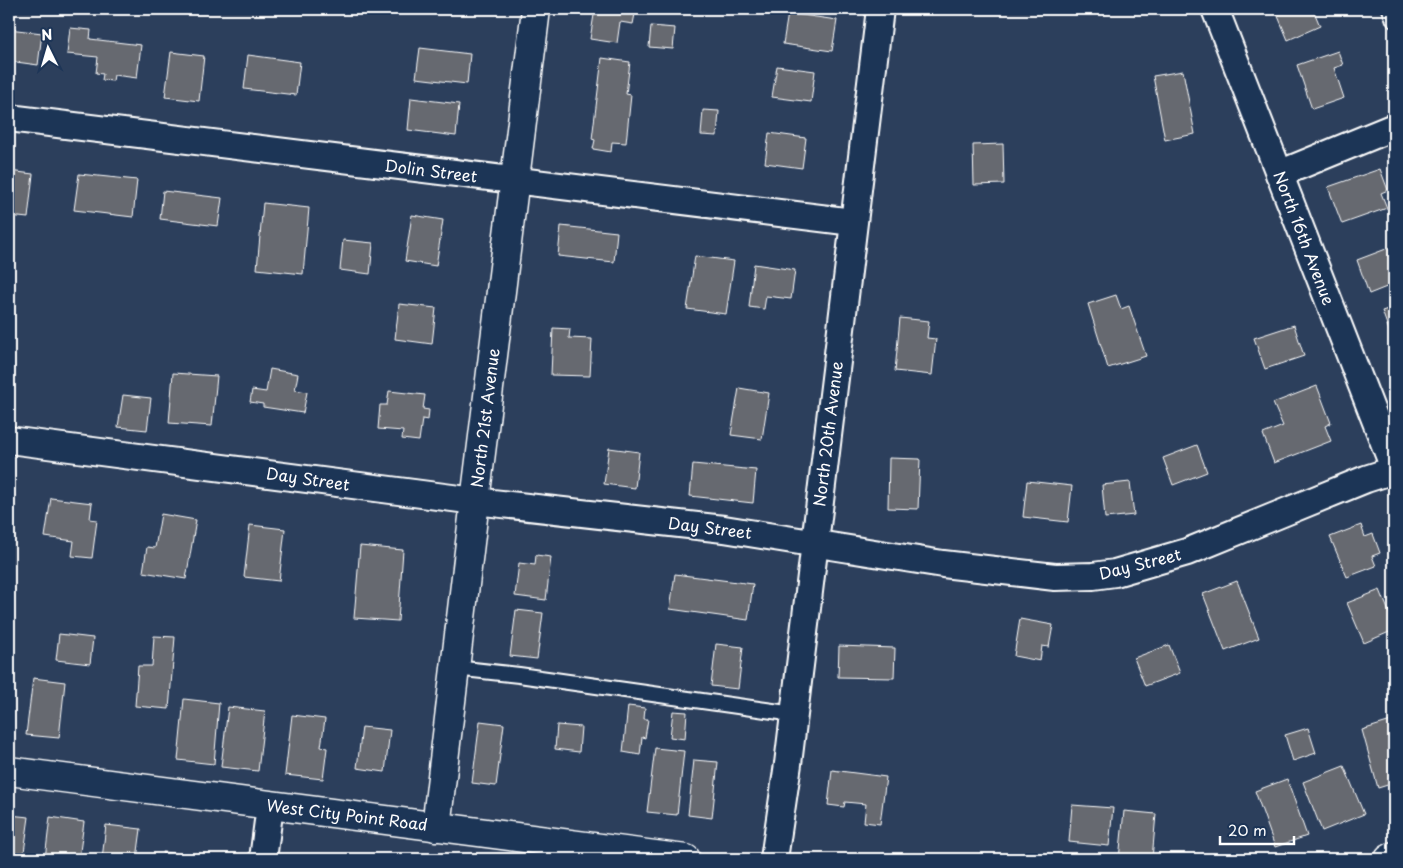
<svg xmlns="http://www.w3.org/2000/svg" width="1403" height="868" viewBox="0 0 1403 868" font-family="'Playpen Sans',sans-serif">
  <rect width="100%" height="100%" fill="#2c3f5c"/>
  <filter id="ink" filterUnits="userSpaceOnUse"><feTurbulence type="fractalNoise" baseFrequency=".02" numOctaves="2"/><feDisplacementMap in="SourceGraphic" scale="10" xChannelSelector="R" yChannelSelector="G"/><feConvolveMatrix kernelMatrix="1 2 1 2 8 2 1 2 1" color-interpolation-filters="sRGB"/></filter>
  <g filter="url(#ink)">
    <g fill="#666970" stroke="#fff">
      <polygon points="595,9 636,9 633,24 620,22 617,43 590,39"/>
      <polygon points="1275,9 1313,9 1320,26 1288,40"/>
      <polygon points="788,13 837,20 832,51 783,44"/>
      <polygon points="651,26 675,28 673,49 649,47"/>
      <polygon points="70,28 91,30 90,39 141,45 137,78 114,75 113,81 102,80 103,74 96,73 98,57 67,54"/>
      <polygon points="9,29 42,33 38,65 9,61"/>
      <polygon points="420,48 470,54 467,84 416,78"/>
      <polygon points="1338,51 1343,65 1334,68 1344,98 1312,109 1297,65"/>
      <polygon points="171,52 204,56 199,101 165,97"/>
      <polygon points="248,55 300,62 296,95 244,89"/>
      <polygon points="602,58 630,62 626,94 631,95 626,143 612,142 611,152 593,149 595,140 592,139"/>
      <polygon points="777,66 815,71 811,102 772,97"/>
      <polygon points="1183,71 1195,134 1165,140 1153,76"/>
      <polygon points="411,98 459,104 456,136 408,130"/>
      <polygon points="703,110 719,111 717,136 701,135"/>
      <polygon points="769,133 806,138 802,168 765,163"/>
      <polygon points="1003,144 1004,184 974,185 973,145"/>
      <polygon points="1380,169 1388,190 1381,193 1387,208 1342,224 1328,187"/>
      <polygon points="9,171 33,174 28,218 9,216"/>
      <polygon points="79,174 137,180 133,217 74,210"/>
      <polygon points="163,191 222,198 218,226 160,219"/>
      <polygon points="263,203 309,208 303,274 257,269"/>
      <polygon points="412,215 443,220 436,266 405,261"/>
      <polygon points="561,226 617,232 614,262 558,256"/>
      <polygon points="343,240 373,243 370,274 340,270"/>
      <polygon points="1394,246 1394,284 1369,294 1357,260"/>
      <polygon points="695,256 734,261 726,314 687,309"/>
      <polygon points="754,264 795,270 791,299 766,296 764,309 749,307"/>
      <polygon points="1116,295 1121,309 1129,306 1146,356 1108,368 1088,304"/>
      <polygon points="399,304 436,308 432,344 395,339"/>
      <polygon points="1394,307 1394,344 1382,311"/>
      <polygon points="900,318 929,321 927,338 936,339 932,375 895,371"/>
      <polygon points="1294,325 1304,356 1265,369 1254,338"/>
      <polygon points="553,328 570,329 569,338 592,339 590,376 551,375"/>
      <polygon points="270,369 298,374 295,390 307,392 303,413 263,407 263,404 250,402 252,390 266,392"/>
      <polygon points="173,373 217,376 212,426 169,423"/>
      <polygon points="1317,386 1331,423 1325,426 1331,441 1274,463 1263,434 1283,426 1273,403"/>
      <polygon points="739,388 769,393 762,439 731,435"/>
      <polygon points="389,391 425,395 423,409 429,410 428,420 422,419 419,441 402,439 403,431 378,429 380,405 387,405"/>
      <polygon points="123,395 151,398 147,430 118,427"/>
      <polygon points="1197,445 1207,472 1173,485 1163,458"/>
      <polygon points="609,448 639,452 635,488 604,484"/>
      <polygon points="889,458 920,459 918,509 888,508"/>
      <polygon points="693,464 756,470 753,503 690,496"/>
      <polygon points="1027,481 1072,486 1068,522 1023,517"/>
      <polygon points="1130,482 1134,515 1105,518 1102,485"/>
      <polygon points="51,498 92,503 90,519 97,520 92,558 72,556 74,541 45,537"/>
      <polygon points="161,514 196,520 186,579 143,572 147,547 155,548"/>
      <polygon points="250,525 285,529 279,581 244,577"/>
      <polygon points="1361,525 1365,537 1373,534 1380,553 1372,556 1376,566 1347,577 1330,537"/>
      <polygon points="360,546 403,550 398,621 354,618"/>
      <polygon points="536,555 551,557 546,600 515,596 519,563 535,565"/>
      <polygon points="675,574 753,584 748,620 670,609"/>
      <polygon points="1237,581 1259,638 1225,651 1203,594"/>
      <polygon points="1380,590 1394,624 1394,630 1364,643 1347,603"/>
      <polygon points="516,610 543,613 537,659 510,656"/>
      <polygon points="1020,619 1053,625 1049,647 1042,646 1040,661 1014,656"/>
      <polygon points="59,634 93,638 90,664 56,660"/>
      <polygon points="154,636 175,637 169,709 135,706 138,666 152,666"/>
      <polygon points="716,644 743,647 738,689 711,686"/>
      <polygon points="1169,645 1180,673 1145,686 1134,658"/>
      <polygon points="839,646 895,648 894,678 838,677"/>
      <polygon points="33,678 65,682 59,738 26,735"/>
      <polygon points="184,699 219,703 214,764 178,760"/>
      <polygon points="628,706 645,708 644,719 648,719 645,738 642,737 640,755 623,752"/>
      <polygon points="228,707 265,711 258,771 221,767"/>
      <polygon points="673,711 687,712 685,739 670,737"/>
      <polygon points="292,715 325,719 321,747 327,748 323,779 285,775"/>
      <polygon points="480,721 504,724 496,786 472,783"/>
      <polygon points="1391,721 1394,732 1394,783 1378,788 1362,730"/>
      <polygon points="557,725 581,727 579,752 555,749"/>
      <polygon points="362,727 390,730 385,772 357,768"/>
      <polygon points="1308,728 1316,753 1293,761 1285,735"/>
      <polygon points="655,748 684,751 677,815 647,812"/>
      <polygon points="694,760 718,762 712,818 688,815"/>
      <polygon points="1344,766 1364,814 1322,831 1303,782"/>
      <polygon points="832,770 886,777 880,824 864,822 866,804 845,802 844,807 828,805"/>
      <polygon points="1287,779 1307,836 1275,847 1255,791"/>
      <polygon points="1072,805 1113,808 1109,846 1069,842"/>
      <polygon points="1124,811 1156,814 1152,859 1119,859"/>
      <polygon points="9,815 29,817 23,859 9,859"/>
      <polygon points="50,817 84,822 79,859 45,859"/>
      <polygon points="106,825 141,829 137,859 102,859"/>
      <polygon points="163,852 204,856 204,859 163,859"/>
    </g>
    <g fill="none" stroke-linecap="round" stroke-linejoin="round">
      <g stroke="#fff" stroke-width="18">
        <g id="lane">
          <polyline points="1390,9 1394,20"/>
          <polyline points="455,668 519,675 794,714"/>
        </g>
      </g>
      <g stroke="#fff" stroke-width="30">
        <g id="street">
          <polyline points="1215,9 1394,468"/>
          <polyline points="9,118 853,222"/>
          <polyline points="1279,174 1394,127"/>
          <polyline points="9,440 475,501 724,529 943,564 1055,577 1093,576 1115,573 1187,552 1366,479 1394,470"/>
          <polyline points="263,859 270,806"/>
          <polyline points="774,859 788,764 880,9"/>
        </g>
      </g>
      <g stroke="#fff" stroke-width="31">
        <g id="secondary">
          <polyline points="9,771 686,859"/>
          <polyline points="436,827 475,501 536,9"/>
          <polyline points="1389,859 1394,856"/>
        </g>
      </g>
      <use href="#lane" stroke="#1d3557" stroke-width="14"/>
      <use href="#street" stroke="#1d3557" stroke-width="26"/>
      <use href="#secondary" stroke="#1d3557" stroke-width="28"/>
    </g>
  </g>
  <g text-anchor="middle" stroke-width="4" stroke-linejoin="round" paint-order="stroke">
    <g font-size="16" fill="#fff" stroke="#1d3557">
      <text transform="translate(431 171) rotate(7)" y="6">Dolin Street</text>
      <text transform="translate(1304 238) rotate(69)" y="6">North 16th Avenue</text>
      <text transform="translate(485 418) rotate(-83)" y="6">North 21st Avenue</text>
      <text transform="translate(828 434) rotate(-83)" y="6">North 20th Avenue</text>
      <text transform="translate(308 479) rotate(8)" y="6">Day Street</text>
      <text transform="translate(710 528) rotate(7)" y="6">Day Street</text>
      <text transform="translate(1140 564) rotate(-14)" y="6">Day Street</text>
      <text transform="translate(347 815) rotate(7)" y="6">West City Point Road</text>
    </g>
  </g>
  <rect width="1403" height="868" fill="none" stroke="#1d3557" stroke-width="30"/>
  <rect x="15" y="15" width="1373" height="838" fill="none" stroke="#fff" stroke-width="2" filter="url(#ink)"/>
  <g transform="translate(48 48) rotate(355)" stroke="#1d3557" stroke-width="4" paint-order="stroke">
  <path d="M0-4L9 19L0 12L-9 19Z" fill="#ffffff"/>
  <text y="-8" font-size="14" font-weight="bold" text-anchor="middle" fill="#ffffff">N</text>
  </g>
  <path d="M1220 836v8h74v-8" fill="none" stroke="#ffffff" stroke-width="2.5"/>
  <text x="1228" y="836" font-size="15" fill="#ffffff" stroke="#1d3557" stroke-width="4" paint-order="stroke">20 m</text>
</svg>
